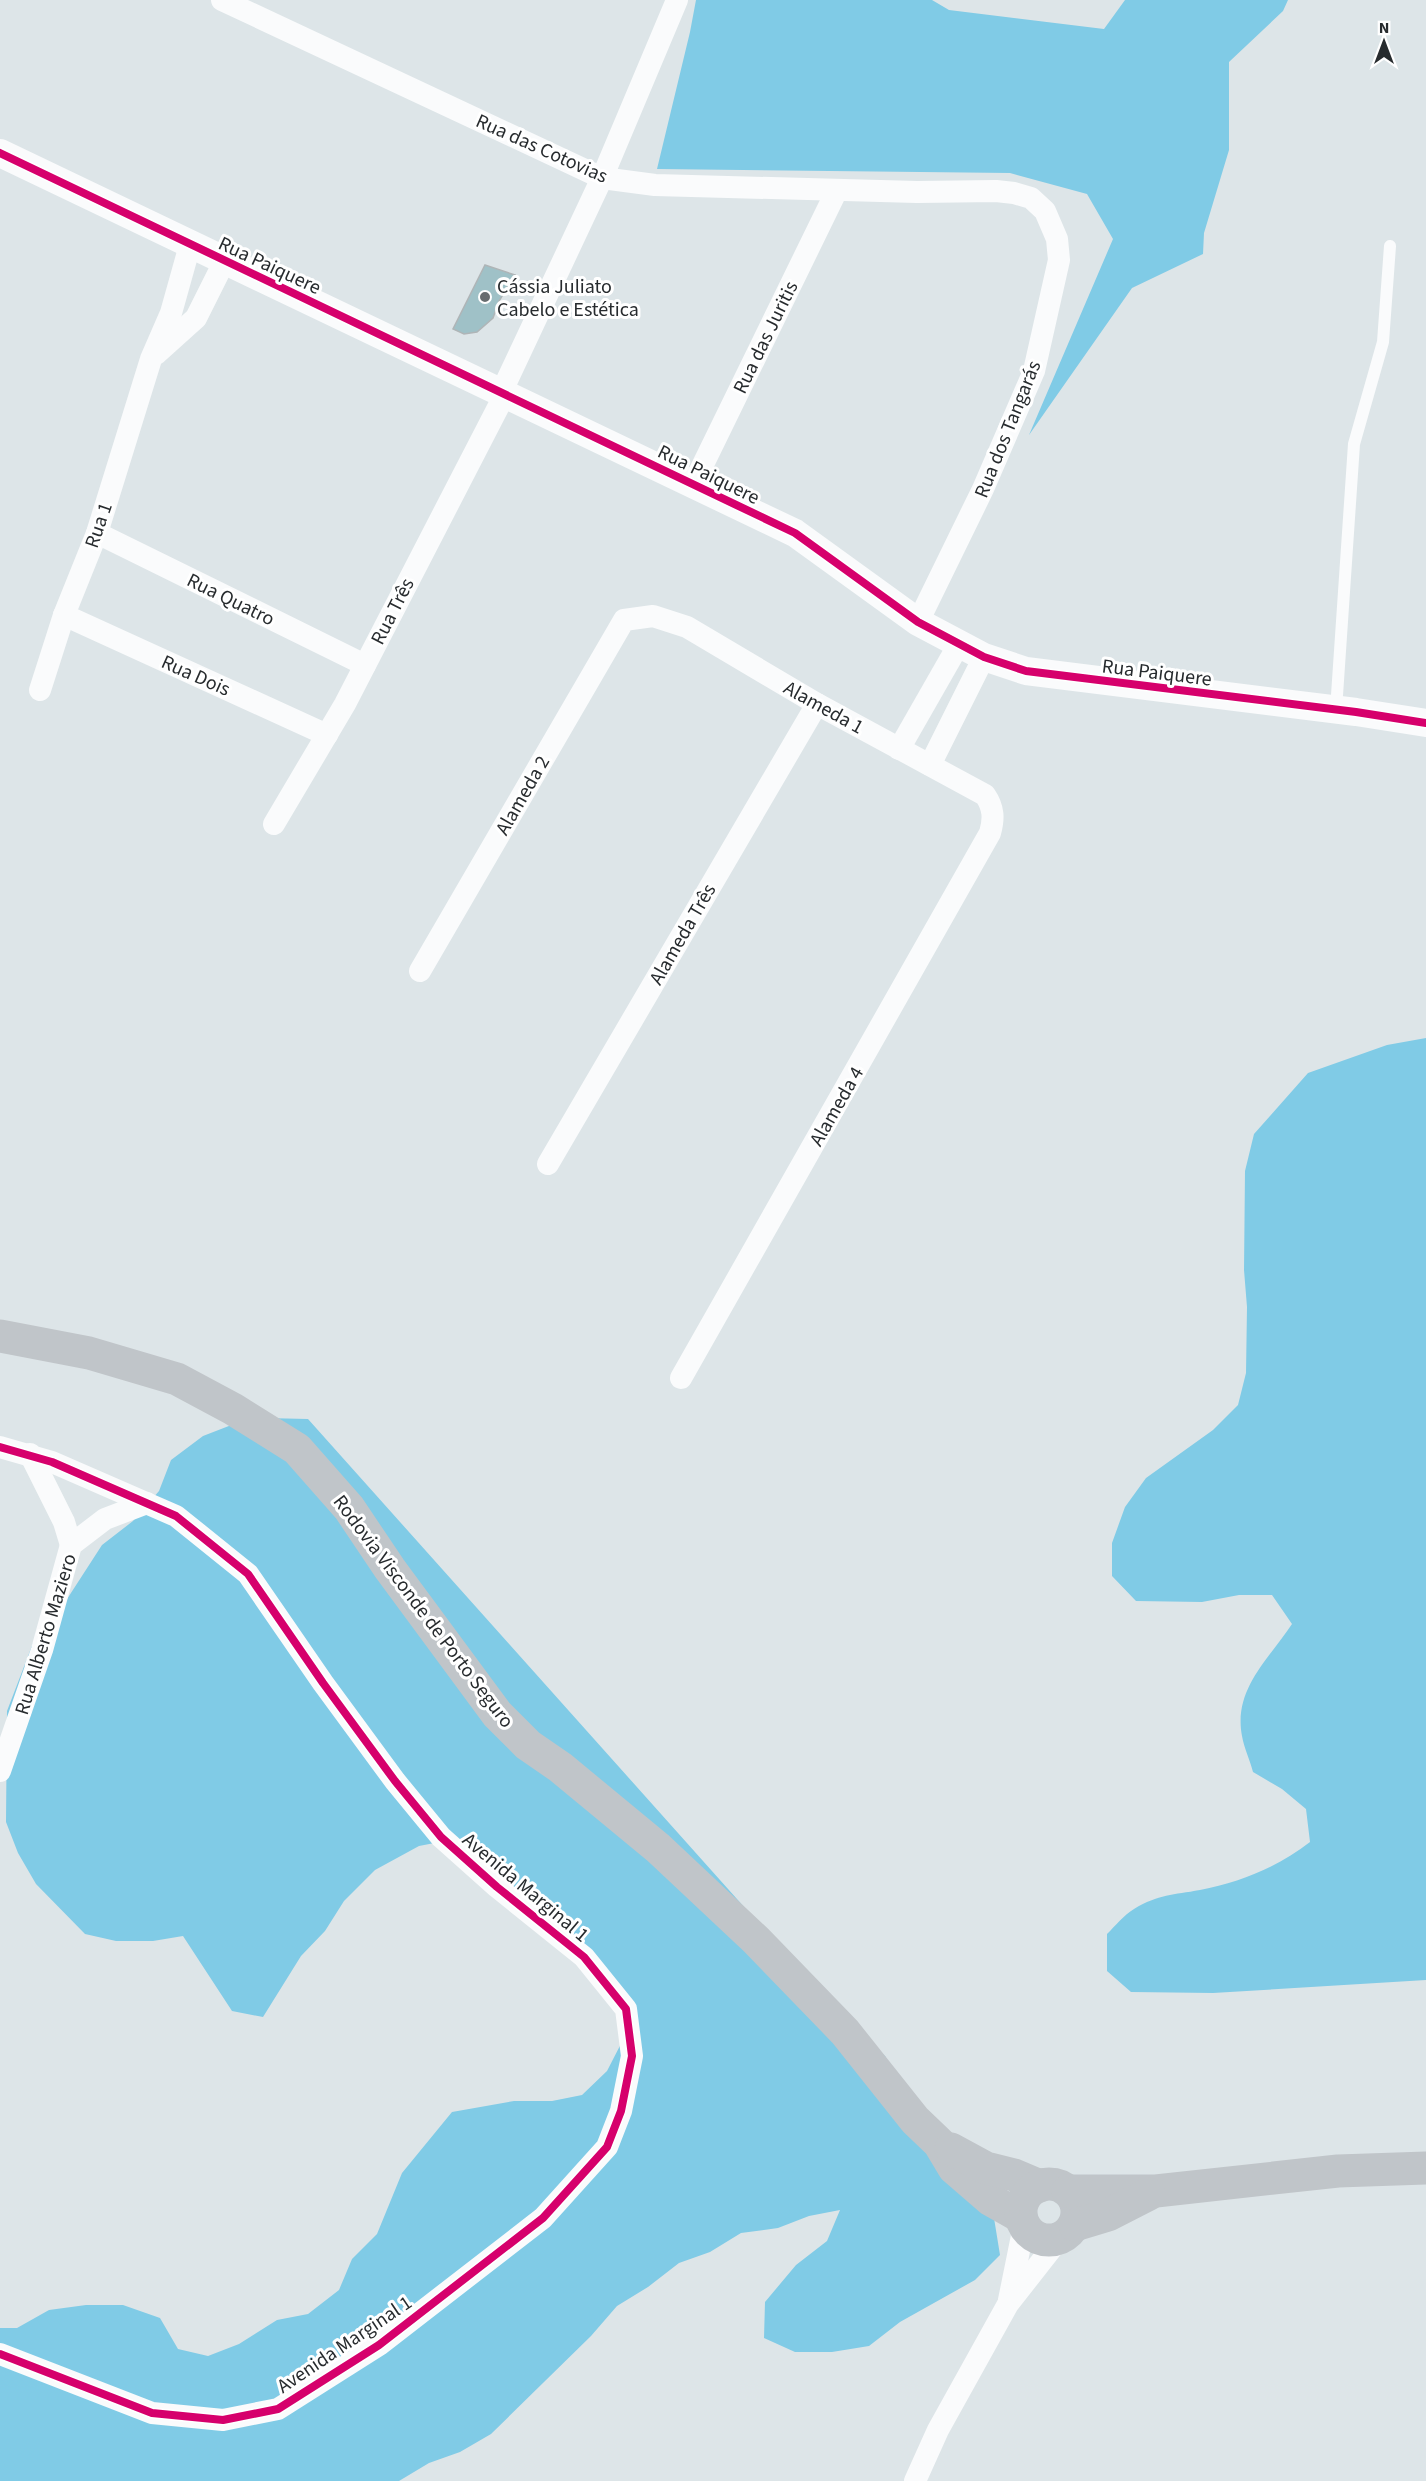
<svg xmlns="http://www.w3.org/2000/svg" width="1426" height="2481" viewBox="0 0 1426 2481" font-family="'Source Sans 3',sans-serif">
  <rect width="100%" height="100%" fill="#dde5e8"/>
  <g fill="#80cbe6">
    <polygon points="696,0 932,0 949,10 1104,29 1125,0 1288,0 1283,11 1229,62 1229,150 1204,233 1203,254 1132,288 1029,435 1113,239 1087,194 1010,173 657,169 690,32"/>
    <path d="M1426 1038V1980L1213 1993 1131 1992 1107 1971V1934C1115 1926 1124 1915 1134 1909 1159 1894 1173 1895 1200 1890 1240 1882 1278 1867 1310 1842L1306 1809 1282 1789 1253 1772C1250 1760 1244 1748 1242 1736 1233 1689 1269 1659 1292 1624L1272 1595H1239L1202 1602 1136 1601 1112 1576V1543L1125 1507 1146 1478 1213 1430 1238 1405 1246 1373 1247 1307 1244 1270 1245 1171 1254 1134 1308 1073 1387 1045Z"/>
    <polygon points="265,1418 308,1419 855,2031 885,2056 903,2088 994,2218 1000,2255 975,2280 900,2322 869,2346 832,2352 795,2352 764,2338 765,2302 796,2265 827,2241 840,2210 809,2216 778,2228 741,2233 710,2252 679,2263 648,2287 617,2306 591,2336 491,2434 460,2452 429,2463 399,2481 0,2481 0,2328 17,2328 49,2310 86,2305 123,2305 160,2318 178,2349 208,2356 239,2344 277,2320 308,2314 339,2290 352,2259 377,2234 402,2173 452,2112 514,2101 552,2101 582,2095 607,2071 626,2034 621,2003 566,1941 505,1878 481,1847 450,1840 419,1846 375,1870 344,1901 325,1931 301,1956 263,2017 232,2011 183,1936 153,1941 116,1941 85,1934 36,1884 18,1853 6,1822 7,1711 33,1643 58,1613 102,1545 133,1521 159,1491 171,1460 203,1436 234,1424"/>
  </g>
  <polygon fill="#9fc1c7" stroke="#afb5b7" stroke-width="1.5" points="485,265 515,275 499,301 493,318 477,332 464,334 453,329"/>
  <g fill="none" stroke-linecap="round" stroke-linejoin="round">
    <polyline stroke="#fafbfc" stroke-width="12" points="1336,710 1354,444 1383,342 1390,246"/>
    <g stroke="#fafbfc" stroke-width="22">
      <polyline points="222,0 602,178 655,185 917,192 996,191 1014,193 1031,198 1045,211 1057,239 1059,260 1034,371 983,489 918,622"/>
      <polyline points="156,354 196,318 224,262"/>
      <polyline points="501,393 602,178 677,0"/>
      <polyline points="693,485 837,190"/>
      <polyline points="97,533 365,665"/>
      <polyline points="64,615 327,735"/>
      <polyline points="40,690 64,615 97,533 151,359 171,313 190,245"/>
      <polyline points="899,749 959,644"/>
      <polyline points="930,765 984,657"/>
      <polyline points="274,824 345,704 505,394"/>
      <path d="M420 971 624 620 653 616 687 627 817 704 985 795C994 808 994 819 990 833L681 1378"/>
      <polyline points="548,1164 817,704"/>
      <polyline points="0,1447 52,1462 176,1516 248,1574 323,1683 395,1781 441,1837 497,1887 584,1957 626,2009 632,2056 621,2111 607,2147 543,2218 379,2345 278,2409 223,2420 152,2413 0,2354"/>
      <polyline points="30,1454 64,1522 71,1545"/>
      <polyline points="0,1771 42,1650 71,1545 105,1519 147,1503"/>
      <polyline points="1009,2300 1024,2226"/>
      <polyline points="915,2481 938,2430 1008,2304 1059,2239"/>
    </g>
    <polyline stroke="#fafbfc" stroke-width="28" points="0,153 795,533 918,622 984,657 1026,671 1356,712 1426,723"/>
    <g stroke="#c0c5c9" stroke-width="33">
      <polyline points="0,1336 89,1353 177,1379 233,1409 297,1449 349,1508 390,1569 497,1714 528,1745 560,1767 658,1848 756,1940 845,2032 915,2120 939,2143 954,2168 991,2200 1021,2217"/>
      <polyline points="951,2149 986,2168 1014,2175 1040,2186"/>
      <circle cx="1049" cy="2212" r="28"/>
      <polyline points="1068,2191 1156,2191 1338,2171 1426,2168"/>
      <polyline points="1075,2225 1108,2215 1149,2194"/>
    </g>
    <g stroke="#fff" stroke-width="11">
      <g id="cycleway">
        <polyline points="0,153 795,533 918,622 984,657 1026,671 1356,712 1426,723"/>
        <polyline points="0,1447 52,1462 176,1516 248,1574 323,1683 395,1781 441,1837 497,1887 584,1957 626,2009 632,2056 621,2111 607,2147 543,2218 379,2345 278,2409 223,2420 152,2413 0,2354"/>
      </g>
    </g>
    <use href="#cycleway" stroke="#d6006c" stroke-width="8"/>
  </g>
  <circle fill="#676c6f" stroke="#fff" stroke-width="2" cx="485" cy="297" r="6"/>
  <g text-anchor="middle" stroke-width="6" stroke-linejoin="round" paint-order="stroke">
    <g font-size="20" fill="#272b2e" stroke="#fff">
      <text transform="translate(542 148) rotate(24)" y="7">Rua das Cotovias</text>
      <text transform="translate(270 265) rotate(25)" y="7">Rua Paiquere</text>
      <text transform="translate(765 337) rotate(-64)" y="7">Rua das Juritis</text>
      <text transform="translate(1007 429) rotate(-68)" y="7">Rua dos Tangarás</text>
      <text transform="translate(709 474) rotate(26)" y="7">Rua Paiquere</text>
      <text transform="translate(98 525) rotate(-71)" y="7">Rua 1</text>
      <text transform="translate(231 599) rotate(26)" y="7">Rua Quatro</text>
      <text transform="translate(392 611) rotate(-63)" y="7">Rua Três</text>
      <text transform="translate(1157 672) rotate(7)" y="7">Rua Paiquere</text>
      <text transform="translate(196 675) rotate(24)" y="7">Rua Dois</text>
      <text transform="translate(824 707) rotate(29)" y="7">Alameda 1</text>
      <text transform="translate(522 795) rotate(-60)" y="7">Alameda 2</text>
      <text transform="translate(682 934) rotate(-60)" y="7">Alameda Três</text>
      <text transform="translate(836 1106) rotate(-60)" y="7">Alameda 4</text>
      <text transform="translate(424 1611) rotate(53)" y="7">Rodovia Visconde de Porto Seguro</text>
      <text transform="translate(45 1634) rotate(-73)" y="7">Rua Alberto Maziero</text>
      <text transform="translate(526 1887) rotate(40)" y="7">Avenida Marginal 1</text>
      <text transform="translate(344 2344) rotate(-34)" y="7">Avenida Marginal 1</text>
    </g>
    <g font-size="20" fill="#272b2e" stroke="#fff" text-anchor="start">
      <text x="497" y="293">Cássia Juliato<tspan x="497" dy="23">Cabelo e Estética</tspan></text>
    </g>
  </g>
  <g transform="translate(1384 42)" stroke="#ffffff" stroke-width="4.5" paint-order="stroke">
  <path d="M0-4.5L10 22L0 15L-10 22Z" fill="#272b2e"/>
  <text y="-9" font-size="16" font-weight="bold" text-anchor="middle" fill="#272b2e">N</text>
  </g>
</svg>
